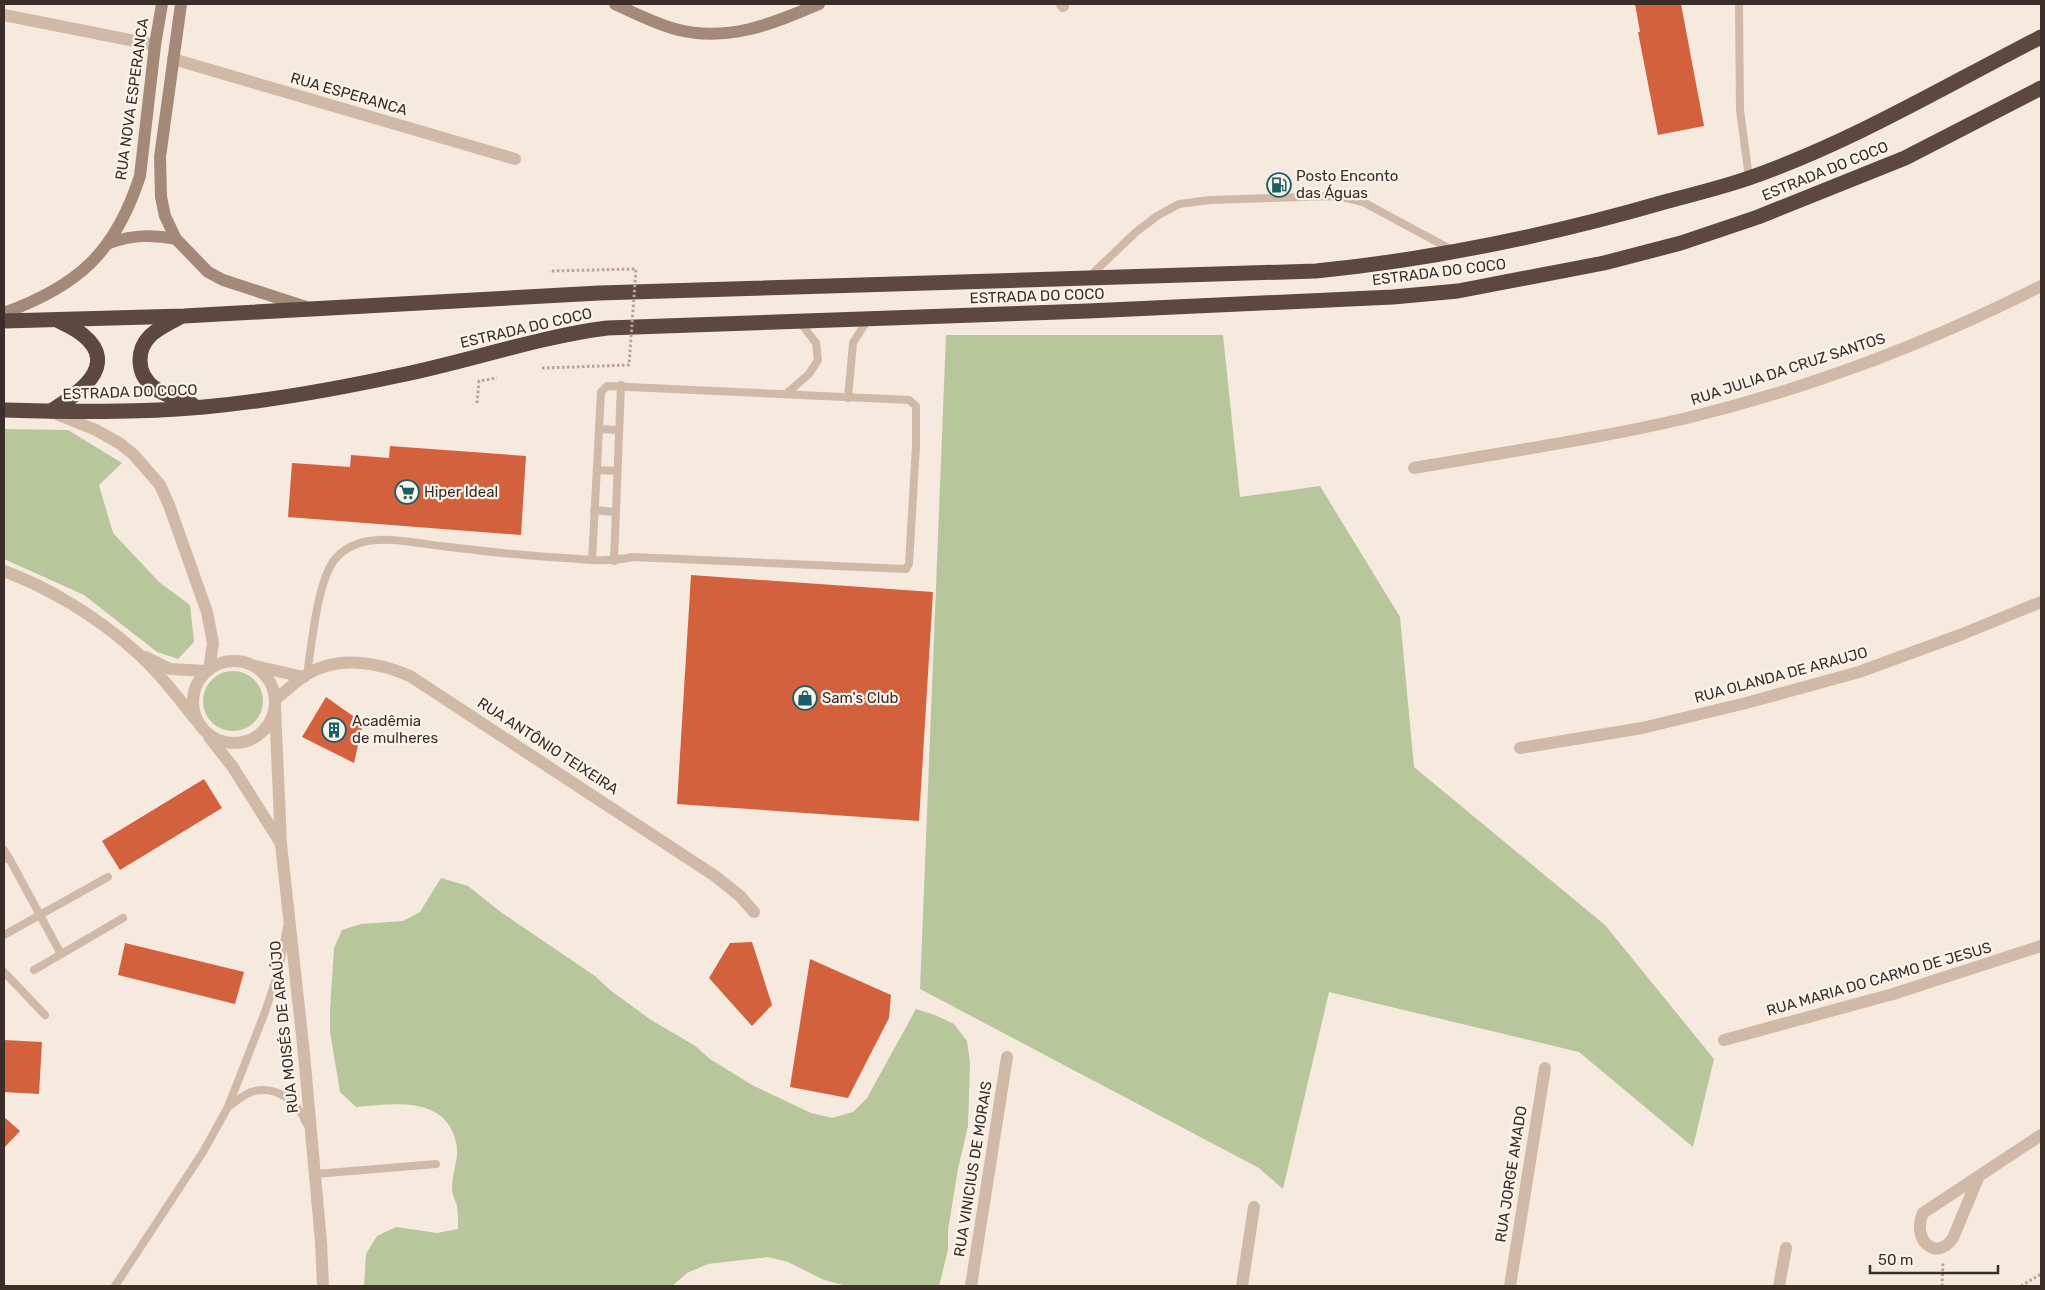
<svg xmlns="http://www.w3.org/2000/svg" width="2045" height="1290" viewBox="0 0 2045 1290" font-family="Rubik,sans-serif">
  <rect width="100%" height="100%" fill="#f5eadd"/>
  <g fill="#b8c79b">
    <polygon points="946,335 1223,335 1240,497 1320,486 1400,617 1414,767 1605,925 1714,1059 1693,1147 1579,1052 1329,992 1283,1189 1259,1168 920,989"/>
    <polygon points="4,429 68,430 122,463 99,485 113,533 159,582 190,605 194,642 178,659 157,652 84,595 4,559"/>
    <circle cx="233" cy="701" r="30"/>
    <path d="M441 878 468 886 502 913 595 976 610 990 651 1020 694 1045 710 1059 752 1085 811 1113 832 1118 853 1112 867 1098 916 1009 935 1015 954 1024 967 1041 970 1062 968 1126 958 1169 948 1230V1250L939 1286H847L824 1280 788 1262 768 1257 708 1264 687 1273 672 1286H364L366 1254 377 1236 396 1227 437 1233 458 1229C458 1222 458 1213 457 1206 455 1200 452 1194 452 1188 452 1173 460 1157 456 1142 445 1095 393 1104 356 1107L340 1092 330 1032V1009L334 948 342 930 361 924 403 921 420 912Z"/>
  </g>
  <g fill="#d4613d">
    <polygon points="1635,4 1681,4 1704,126 1658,135 1638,32 1640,32"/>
    <polygon points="390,446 526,456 521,535 288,517 292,463 350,467 351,455 389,458"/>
    <polygon points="691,575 933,592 919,821 677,804"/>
    <polygon points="326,697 363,723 354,763 302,737"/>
    <polygon points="204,779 222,808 120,870 102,841"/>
    <polygon points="752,942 772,1005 752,1026 709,978 730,943"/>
    <polygon points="125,943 244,972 235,1004 118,975"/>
    <polygon points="810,959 891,995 889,1018 848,1098 790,1087"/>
    <polygon points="4,1040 42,1042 39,1094 4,1092"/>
    <polygon points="4,1117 20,1131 4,1148"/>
  </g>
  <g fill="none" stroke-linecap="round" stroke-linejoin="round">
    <g stroke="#bca391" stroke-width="3" stroke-dasharray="2.5 2.5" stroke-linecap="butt">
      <polyline points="477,403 479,381 497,378"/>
      <polyline points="1942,1286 1943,1262"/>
      <polyline points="2021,1286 2041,1274"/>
    </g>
    <g stroke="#d0baa7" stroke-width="8">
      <polyline points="1739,4 1740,110 1749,178"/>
      <polyline points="1090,276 1136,232 1157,216 1179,204 1210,200 1337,196 1363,202 1452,250"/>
      <polyline points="786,394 809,374 818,360 816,343 799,321"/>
      <polyline points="848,398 853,343 868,319"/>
      <polyline points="599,429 619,430"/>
      <polyline points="597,470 617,471"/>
      <polyline points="594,510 615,512"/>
      <polyline points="614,561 621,385"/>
      <path d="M307 674C312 645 317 579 336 558 347 546 361 541 377 540 397 538 420 544 441 546 482 551 523 556 565 558 588 560 610 562 633 557L906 569 909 564 916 446V406L909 400 607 386 601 392 592 560"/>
      <polyline points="4,850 9,858"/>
      <polyline points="4,859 9,858 61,954"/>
      <polyline points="4,935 108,877"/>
      <polyline points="34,970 123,918"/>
      <polyline points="4,972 45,1015"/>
      <path d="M228 1107C235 1102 243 1095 251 1092 276 1084 298 1102 306 1123"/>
      <polyline points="315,1174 436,1164"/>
      <polyline points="115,1286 203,1152 228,1107 265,1012 279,970 287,927"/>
    </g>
    <g stroke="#d0baa7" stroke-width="12">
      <polyline points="1062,4 1063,6"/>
      <polyline points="4,15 155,45"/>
      <polyline points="173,59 515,159"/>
      <polyline points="54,413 96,430 119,443 133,454 160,485 169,505 207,612 213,643 209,670"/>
      <path d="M1414 468C1505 452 1597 439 1687 418 1810 388 1929 343 2041 286"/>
      <path d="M4 571C50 588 97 617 134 650 157 670 176 695 195 719"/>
      <polyline points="146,657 170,669 207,671"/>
      <circle cx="234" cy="702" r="41"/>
      <polyline points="255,666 304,677"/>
      <path d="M276 699C286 691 295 682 306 675 337 655 378 662 410 676L715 876 740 896 754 912"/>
      <polyline points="275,707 281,844 304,1054 321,1242 323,1286"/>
      <polyline points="209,737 232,766 280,842"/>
      <polyline points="1520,748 1642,728 1746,703 1859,672 1960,635 2041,602"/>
      <polyline points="1724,1040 1893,994 2041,946"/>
      <path d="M1978 1178 1953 1238C1936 1263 1911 1239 1923 1213L2041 1135"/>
      <polyline points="971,1286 1007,1057"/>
      <polyline points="1242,1286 1254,1207"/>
      <polyline points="1510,1286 1545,1068"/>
      <polyline points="1779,1286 1786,1248"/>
    </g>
    <g stroke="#a48878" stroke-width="12">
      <polyline points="181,4 160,157 161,197 165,216 176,239 208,272 223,280 306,307"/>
      <path d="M615 4C634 13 654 23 675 29 727 43 772 24 819 4"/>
      <path d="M109 243C132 235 152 234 176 239"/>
      <path d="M4 313C78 286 115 253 140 176L155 45 162 4"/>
    </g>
    <g stroke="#5d483f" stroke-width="15">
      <path d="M180 317C170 323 158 328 150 336 143 343 140 351 140 360 140 389 169 396 192 404"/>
      <path d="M4 321 184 316 599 293 1316 271C1437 259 1551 235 1668 201 1695 194 1723 187 1749 178 1852 142 1945 86 2041 37"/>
      <path d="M4 410C70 412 137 413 204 407 270 401 336 389 401 375 470 361 537 337 607 328L1088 311 1393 297 1458 291 1604 263 1681 243 1758 217 1905 158 2041 88"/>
      <path d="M51 411C76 395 121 366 83 335 76 329 67 325 59 321"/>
    </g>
    <polyline stroke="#bca391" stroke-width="3" stroke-dasharray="2.5 2.5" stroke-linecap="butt" points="542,368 629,365 636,269 549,271"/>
  </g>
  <defs>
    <g id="fuel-ring" transform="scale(1.25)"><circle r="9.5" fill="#fcf4eb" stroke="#185e63" stroke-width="1.5"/><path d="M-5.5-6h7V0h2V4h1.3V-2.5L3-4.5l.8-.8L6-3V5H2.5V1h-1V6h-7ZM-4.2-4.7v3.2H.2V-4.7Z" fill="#185e63"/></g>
    <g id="supermarket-ring" transform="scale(1.25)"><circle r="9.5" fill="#fcf4eb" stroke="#185e63" stroke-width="1.5"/><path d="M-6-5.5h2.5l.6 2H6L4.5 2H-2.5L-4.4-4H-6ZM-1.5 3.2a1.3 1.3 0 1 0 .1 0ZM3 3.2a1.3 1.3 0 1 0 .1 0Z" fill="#185e63"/></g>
    <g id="shop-ring" transform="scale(1.25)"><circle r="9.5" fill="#fcf4eb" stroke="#185e63" stroke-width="1.5"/><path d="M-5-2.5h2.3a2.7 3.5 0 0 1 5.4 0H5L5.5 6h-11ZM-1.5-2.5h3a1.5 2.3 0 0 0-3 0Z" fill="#185e63"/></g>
    <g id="building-ring" transform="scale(1.25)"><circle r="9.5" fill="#fcf4eb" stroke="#185e63" stroke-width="1.5"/><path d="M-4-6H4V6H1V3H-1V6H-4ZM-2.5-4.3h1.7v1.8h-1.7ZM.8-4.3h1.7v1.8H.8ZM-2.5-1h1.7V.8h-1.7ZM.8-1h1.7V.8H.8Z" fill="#185e63"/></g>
  </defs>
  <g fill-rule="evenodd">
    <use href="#fuel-ring" x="1279" y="185"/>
    <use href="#supermarket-ring" x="407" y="492"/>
    <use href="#shop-ring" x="805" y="698"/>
    <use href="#building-ring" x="334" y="730"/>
  </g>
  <g text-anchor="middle" stroke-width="4.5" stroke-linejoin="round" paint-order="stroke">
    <g font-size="15" fill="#3b2e29" stroke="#fcf4eb">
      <text transform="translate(349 94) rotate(16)" y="5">RUA ESPERANCA</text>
      <text transform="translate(132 99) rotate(-82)" y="5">RUA NOVA ESPERANCA</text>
      <text transform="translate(1825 171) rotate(-22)" y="5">ESTRADA DO COCO</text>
      <text transform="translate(1439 272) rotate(-7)" y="5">ESTRADA DO COCO</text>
      <text transform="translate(1037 296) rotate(-2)" y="5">ESTRADA DO COCO</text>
      <text transform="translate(526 328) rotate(-13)" y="5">ESTRADA DO COCO</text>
      <text transform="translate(1788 369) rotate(-18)" y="5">RUA JULIA DA CRUZ SANTOS</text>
      <text transform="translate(130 392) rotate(-2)" y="5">ESTRADA DO COCO</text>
      <text transform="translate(1781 675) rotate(-15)" y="5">RUA OLANDA DE ARAUJO</text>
      <text transform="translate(548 746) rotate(33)" y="5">RUA ANTÔNIO TEIXEIRA</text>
      <text transform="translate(1879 979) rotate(-16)" y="5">RUA MARIA DO CARMO DE JESUS</text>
      <text transform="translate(284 1027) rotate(-96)" y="5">RUA MOISÉS DE ARAÚJO</text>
      <text transform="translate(973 1169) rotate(-81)" y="5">RUA VINICIUS DE MORAIS</text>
      <text transform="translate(1511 1174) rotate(-81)" y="5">RUA JORGE AMADO</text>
    </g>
    <g font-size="15" fill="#3b2e29" stroke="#fcf4eb" text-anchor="start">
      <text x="1296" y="181">Posto Enconto<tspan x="1296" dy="17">das Águas</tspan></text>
      <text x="424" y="497">Hiper Ideal</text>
      <text x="822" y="703">Sam's Club</text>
      <text x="352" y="726">Acadêmia<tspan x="352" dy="17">de mulheres</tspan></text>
    </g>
  </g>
  <rect width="2045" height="1290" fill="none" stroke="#3b2e29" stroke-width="10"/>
  <path d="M1870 1265v8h128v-8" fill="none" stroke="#3b2e29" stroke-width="2.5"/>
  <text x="1878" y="1265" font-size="15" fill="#3b2e29" stroke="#fcf4eb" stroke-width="4" paint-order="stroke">50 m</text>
</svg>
